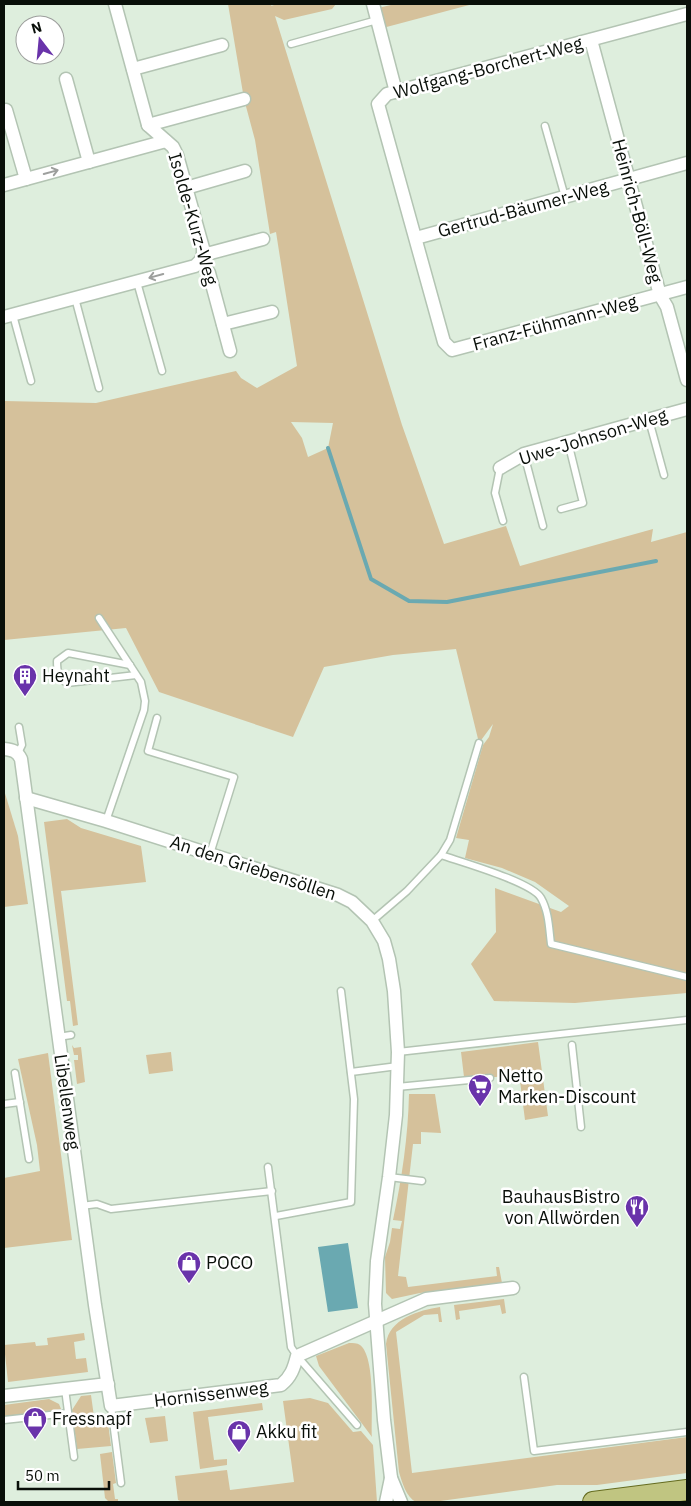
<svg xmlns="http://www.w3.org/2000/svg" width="691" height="1506" viewBox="0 0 691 1506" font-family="'IBM Plex Sans',sans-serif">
  <rect width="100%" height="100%" fill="#deeedd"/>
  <g fill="#d5c19b" fill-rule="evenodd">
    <path d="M228 4H272L271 6 277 4H336L332 9 284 20 275 16 402 425 444 544 506 526 520 566 653 529 651 542 687 532V993L575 1003 494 1001 471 964 496 932 495 888 561 912 569 906 535 882 502 868 465 858 469 840 456 838 483 745 489 737 493 724 479 743 456 649 393 655 324 667 293 737 159 692 126 628 4 640V401L96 403 236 371 241 378 257 388 297 366 276 232 270 234 255 140 244 99ZM291 422 333 423 328 448 308 457 302 438Z"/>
    <polygon points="395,4 473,4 379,29 374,9"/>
    <polygon points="4,790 18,836 28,904 4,907"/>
    <polygon points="67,819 81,828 141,846 146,882 61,891 78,1025 73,1026 70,1001 67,1001 44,822"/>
    <polygon points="538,1042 548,1116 525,1120 520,1081 513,1082 511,1074 496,1077 464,1077 461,1052"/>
    <polygon points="72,1045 74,1048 81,1047 85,1082 77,1084 74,1060 78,1060 78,1055 74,1055"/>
    <polygon points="171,1052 173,1071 149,1074 146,1055"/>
    <polygon points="48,1053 72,1240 4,1248 4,1178 40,1171 37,1145 18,1059"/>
    <path d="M409 1094H435L441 1133 421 1132V1144H413L398 1276 406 1277 408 1287 497 1276 496 1267H499L502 1283 420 1293 392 1299 386 1293 385 1257 390 1242 392 1228 400 1229 402 1221 393 1220C402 1178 408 1137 409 1094Z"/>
    <polygon points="504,1299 506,1313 502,1314 500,1305 459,1311 460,1319 456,1320 454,1305"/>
    <path d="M440 1307 442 1322H439L438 1314 424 1315 396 1332 412 1473 687 1437V1473L597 1485H557L433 1502C428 1502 420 1504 416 1502 406 1497 402 1482 399 1472L386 1344C389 1319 419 1310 440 1307Z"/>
    <polygon points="84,1333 85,1340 74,1342 76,1359 86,1358 88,1372 8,1382 4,1345 35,1342 36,1346 48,1345 47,1338"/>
    <path d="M349 1343C353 1343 357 1343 360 1345 376 1357 371 1419 372 1437L319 1366 316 1356Z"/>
    <polygon points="91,1395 95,1424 108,1423 111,1446 77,1449 72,1410 81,1396"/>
    <polygon points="310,1398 328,1403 353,1432 361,1431 373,1445 377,1502 183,1502 178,1500 175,1476 227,1470 230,1490 294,1482 283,1401"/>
    <polygon points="49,1399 59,1404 61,1409 47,1415 4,1420 4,1405"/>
    <polygon points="262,1403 263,1410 208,1417 214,1460 227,1459 227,1465 200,1469 193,1412"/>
    <polygon points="165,1416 168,1441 150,1443 145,1418"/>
    <polygon points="112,1452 116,1483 113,1484 115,1499 118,1499 118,1502 109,1502 105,1498 100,1454"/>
  </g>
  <polygon fill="#6aa9b1" points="348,1243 358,1308 328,1312 318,1247"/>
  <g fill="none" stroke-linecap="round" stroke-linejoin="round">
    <polyline stroke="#6aa9b1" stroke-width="4" points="328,448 371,579 409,601 447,602 656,561"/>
    <g stroke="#b3c4b3" stroke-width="9">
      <g id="service">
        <polyline points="291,44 377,20"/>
        <polyline points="545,126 565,197"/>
        <polyline points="137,282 162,371"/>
        <polyline points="75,298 99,388"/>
        <polyline points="13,315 31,381"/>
        <polyline points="649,420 664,475"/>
        <polyline points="524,454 543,526"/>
        <polyline points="500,468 495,493 503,521"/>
        <polyline points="561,509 583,503 568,442"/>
        <polyline points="99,618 141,682 145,701 144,710 106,821"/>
        <path d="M130 665 68 653 57 661C57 671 58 678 67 683L136 675"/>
        <polyline points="157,718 148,751 234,777 210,854"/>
        <polyline points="18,753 22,745 19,727"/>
        <path d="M441 855C461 862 532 882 541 898 549 912 549 929 551 944L687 977"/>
        <polyline points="372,921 407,891 441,855 450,840 479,743"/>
        <polyline points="58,1037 71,1035"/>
        <polyline points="572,1045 581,1127"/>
        <polyline points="398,1052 687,1020"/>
        <polyline points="351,1072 398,1066"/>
        <polyline points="15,1073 29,1159"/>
        <polyline points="397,1087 490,1078"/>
        <polyline points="4,1104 20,1102"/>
        <polyline points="268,1167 291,1347 297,1356 357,1425"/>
        <polyline points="389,1177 422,1181"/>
        <polyline points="81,1206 97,1204 111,1209 272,1191"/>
        <polyline points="276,1216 351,1202 354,1099 341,991"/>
        <polyline points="524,1377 534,1451 687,1432"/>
        <polyline points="65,1389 74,1457"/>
        <polyline points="111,1406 121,1483"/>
        <polyline points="4,1420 68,1413"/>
      </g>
    </g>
    <g stroke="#b3c4b3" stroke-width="15">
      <g id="minor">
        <polyline points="115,4 148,125 173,147 177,155 203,248 203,255 201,260 209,273 230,351"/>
        <polyline points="373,4 396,92"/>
        <polyline points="687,14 387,94 378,104 444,342 452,350 687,287"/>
        <polyline points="591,40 660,295 667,307 687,380"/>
        <polyline points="133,69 222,45"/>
        <polyline points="66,79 89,162"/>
        <polyline points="6,110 26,179"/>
        <polyline points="148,125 244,99"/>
        <polyline points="4,185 166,141"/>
        <polyline points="186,188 245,171"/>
        <polyline points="416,238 687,163"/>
        <polyline points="203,255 263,239"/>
        <polyline points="4,317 195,266 201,260"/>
        <polyline points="223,324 272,312"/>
        <polyline points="500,468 524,454 687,409"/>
        <path d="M4 749C13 750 17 751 21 759L95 1305 111 1406 281 1385C291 1377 294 1368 297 1356L426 1299 513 1288"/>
        <polyline points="26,798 106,821 338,895 352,902 372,921 384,941 389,959 394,991 398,1052 396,1115 389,1177 377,1261 375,1304 384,1420 391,1478 401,1502"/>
        <polyline points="4,1396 108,1384"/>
        <polyline points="386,1502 391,1478"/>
      </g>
    </g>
    <g stroke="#656c20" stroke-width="22">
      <polyline id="primary" points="593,1502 687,1490"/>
    </g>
    <use href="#service" stroke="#fff" stroke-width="6"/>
    <use href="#minor" stroke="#fff" stroke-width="12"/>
    <use href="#primary" stroke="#c0c581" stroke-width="20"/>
  </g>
  <defs><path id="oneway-shaft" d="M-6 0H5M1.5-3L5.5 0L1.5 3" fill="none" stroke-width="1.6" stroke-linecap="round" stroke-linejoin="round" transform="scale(1.25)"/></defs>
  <g stroke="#9d9f9d">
    <use href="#oneway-shaft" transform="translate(51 172) rotate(-15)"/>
    <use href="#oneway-shaft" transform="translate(156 276) rotate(165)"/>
  </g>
  <defs>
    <g id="building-pin" transform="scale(1.25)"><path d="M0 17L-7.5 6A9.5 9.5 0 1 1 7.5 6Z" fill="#6933aa" stroke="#fff"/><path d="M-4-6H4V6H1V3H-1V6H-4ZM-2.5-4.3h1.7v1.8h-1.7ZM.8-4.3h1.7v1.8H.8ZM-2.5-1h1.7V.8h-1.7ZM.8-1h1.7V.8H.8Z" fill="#fff"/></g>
    <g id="supermarket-pin" transform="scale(1.25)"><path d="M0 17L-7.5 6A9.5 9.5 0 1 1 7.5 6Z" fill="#6933aa" stroke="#fff"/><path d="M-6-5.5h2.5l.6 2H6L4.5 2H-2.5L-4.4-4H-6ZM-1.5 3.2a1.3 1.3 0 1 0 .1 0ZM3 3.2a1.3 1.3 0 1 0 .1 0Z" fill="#fff"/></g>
    <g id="restaurant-pin" transform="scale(1.25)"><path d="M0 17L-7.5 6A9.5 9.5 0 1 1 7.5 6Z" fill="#6933aa" stroke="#fff"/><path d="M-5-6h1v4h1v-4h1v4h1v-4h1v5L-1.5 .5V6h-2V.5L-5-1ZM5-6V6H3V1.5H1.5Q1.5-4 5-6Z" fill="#fff"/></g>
    <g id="shop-pin" transform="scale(1.25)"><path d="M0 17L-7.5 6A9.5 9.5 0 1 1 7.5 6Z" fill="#6933aa" stroke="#fff"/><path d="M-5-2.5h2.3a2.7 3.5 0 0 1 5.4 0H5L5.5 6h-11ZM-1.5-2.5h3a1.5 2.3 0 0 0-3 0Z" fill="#fff"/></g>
  </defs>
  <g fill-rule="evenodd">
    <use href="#building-pin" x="25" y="676"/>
    <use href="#supermarket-pin" x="480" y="1086"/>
    <use href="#restaurant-pin" x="637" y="1207"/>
    <use href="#shop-pin" x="189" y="1263"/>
    <use href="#shop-pin" x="35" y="1419"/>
    <use href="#shop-pin" x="239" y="1432"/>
  </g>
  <g text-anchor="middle" stroke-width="5" stroke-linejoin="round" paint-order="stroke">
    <g font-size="18" fill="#090f09" stroke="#fff">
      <text transform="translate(488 68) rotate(-15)" y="6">Wolfgang-Borchert-Weg</text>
      <text transform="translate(523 209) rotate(-15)" y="6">Gertrud-Bäumer-Weg</text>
      <text transform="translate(637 211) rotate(75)" y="6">Heinrich-Böll-Weg</text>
      <text transform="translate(193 219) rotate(74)" y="6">Isolde-Kurz-Weg</text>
      <text transform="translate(555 323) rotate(-15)" y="6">Franz-Fühmann-Weg</text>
      <text transform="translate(593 437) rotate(-17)" y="6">Uwe-Johnson-Weg</text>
      <text transform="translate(253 868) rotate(18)" y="6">An den Griebensöllen</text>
      <text transform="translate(67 1102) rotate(82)" y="6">Libellenweg</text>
      <text transform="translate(211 1394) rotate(-7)" y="6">Hornissenweg</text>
    </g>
    <g font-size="18" fill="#090f09" stroke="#fff" text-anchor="start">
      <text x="42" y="682">Heynaht</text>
      <text x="498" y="1082">Netto<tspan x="498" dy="21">Marken-Discount</tspan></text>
      <text x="620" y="1203" text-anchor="end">BauhausBistro<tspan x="620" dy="21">von Allwörden</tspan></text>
      <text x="206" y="1269">POCO</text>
      <text x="52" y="1425">Fressnapf</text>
      <text x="256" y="1438">Akku fit</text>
    </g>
  </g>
  <rect width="691" height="1506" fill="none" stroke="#090f09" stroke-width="10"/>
  <g transform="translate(40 40) rotate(344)"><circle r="24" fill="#ffffff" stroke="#9d9f9d"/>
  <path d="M0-4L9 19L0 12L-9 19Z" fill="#6933aa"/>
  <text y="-8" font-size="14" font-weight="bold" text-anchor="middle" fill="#090f09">N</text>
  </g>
  <path d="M18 1481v8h91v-8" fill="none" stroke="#090f09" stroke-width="2.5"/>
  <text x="25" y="1481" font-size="15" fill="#090f09" stroke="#ffffff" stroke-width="4" paint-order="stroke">50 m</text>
</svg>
